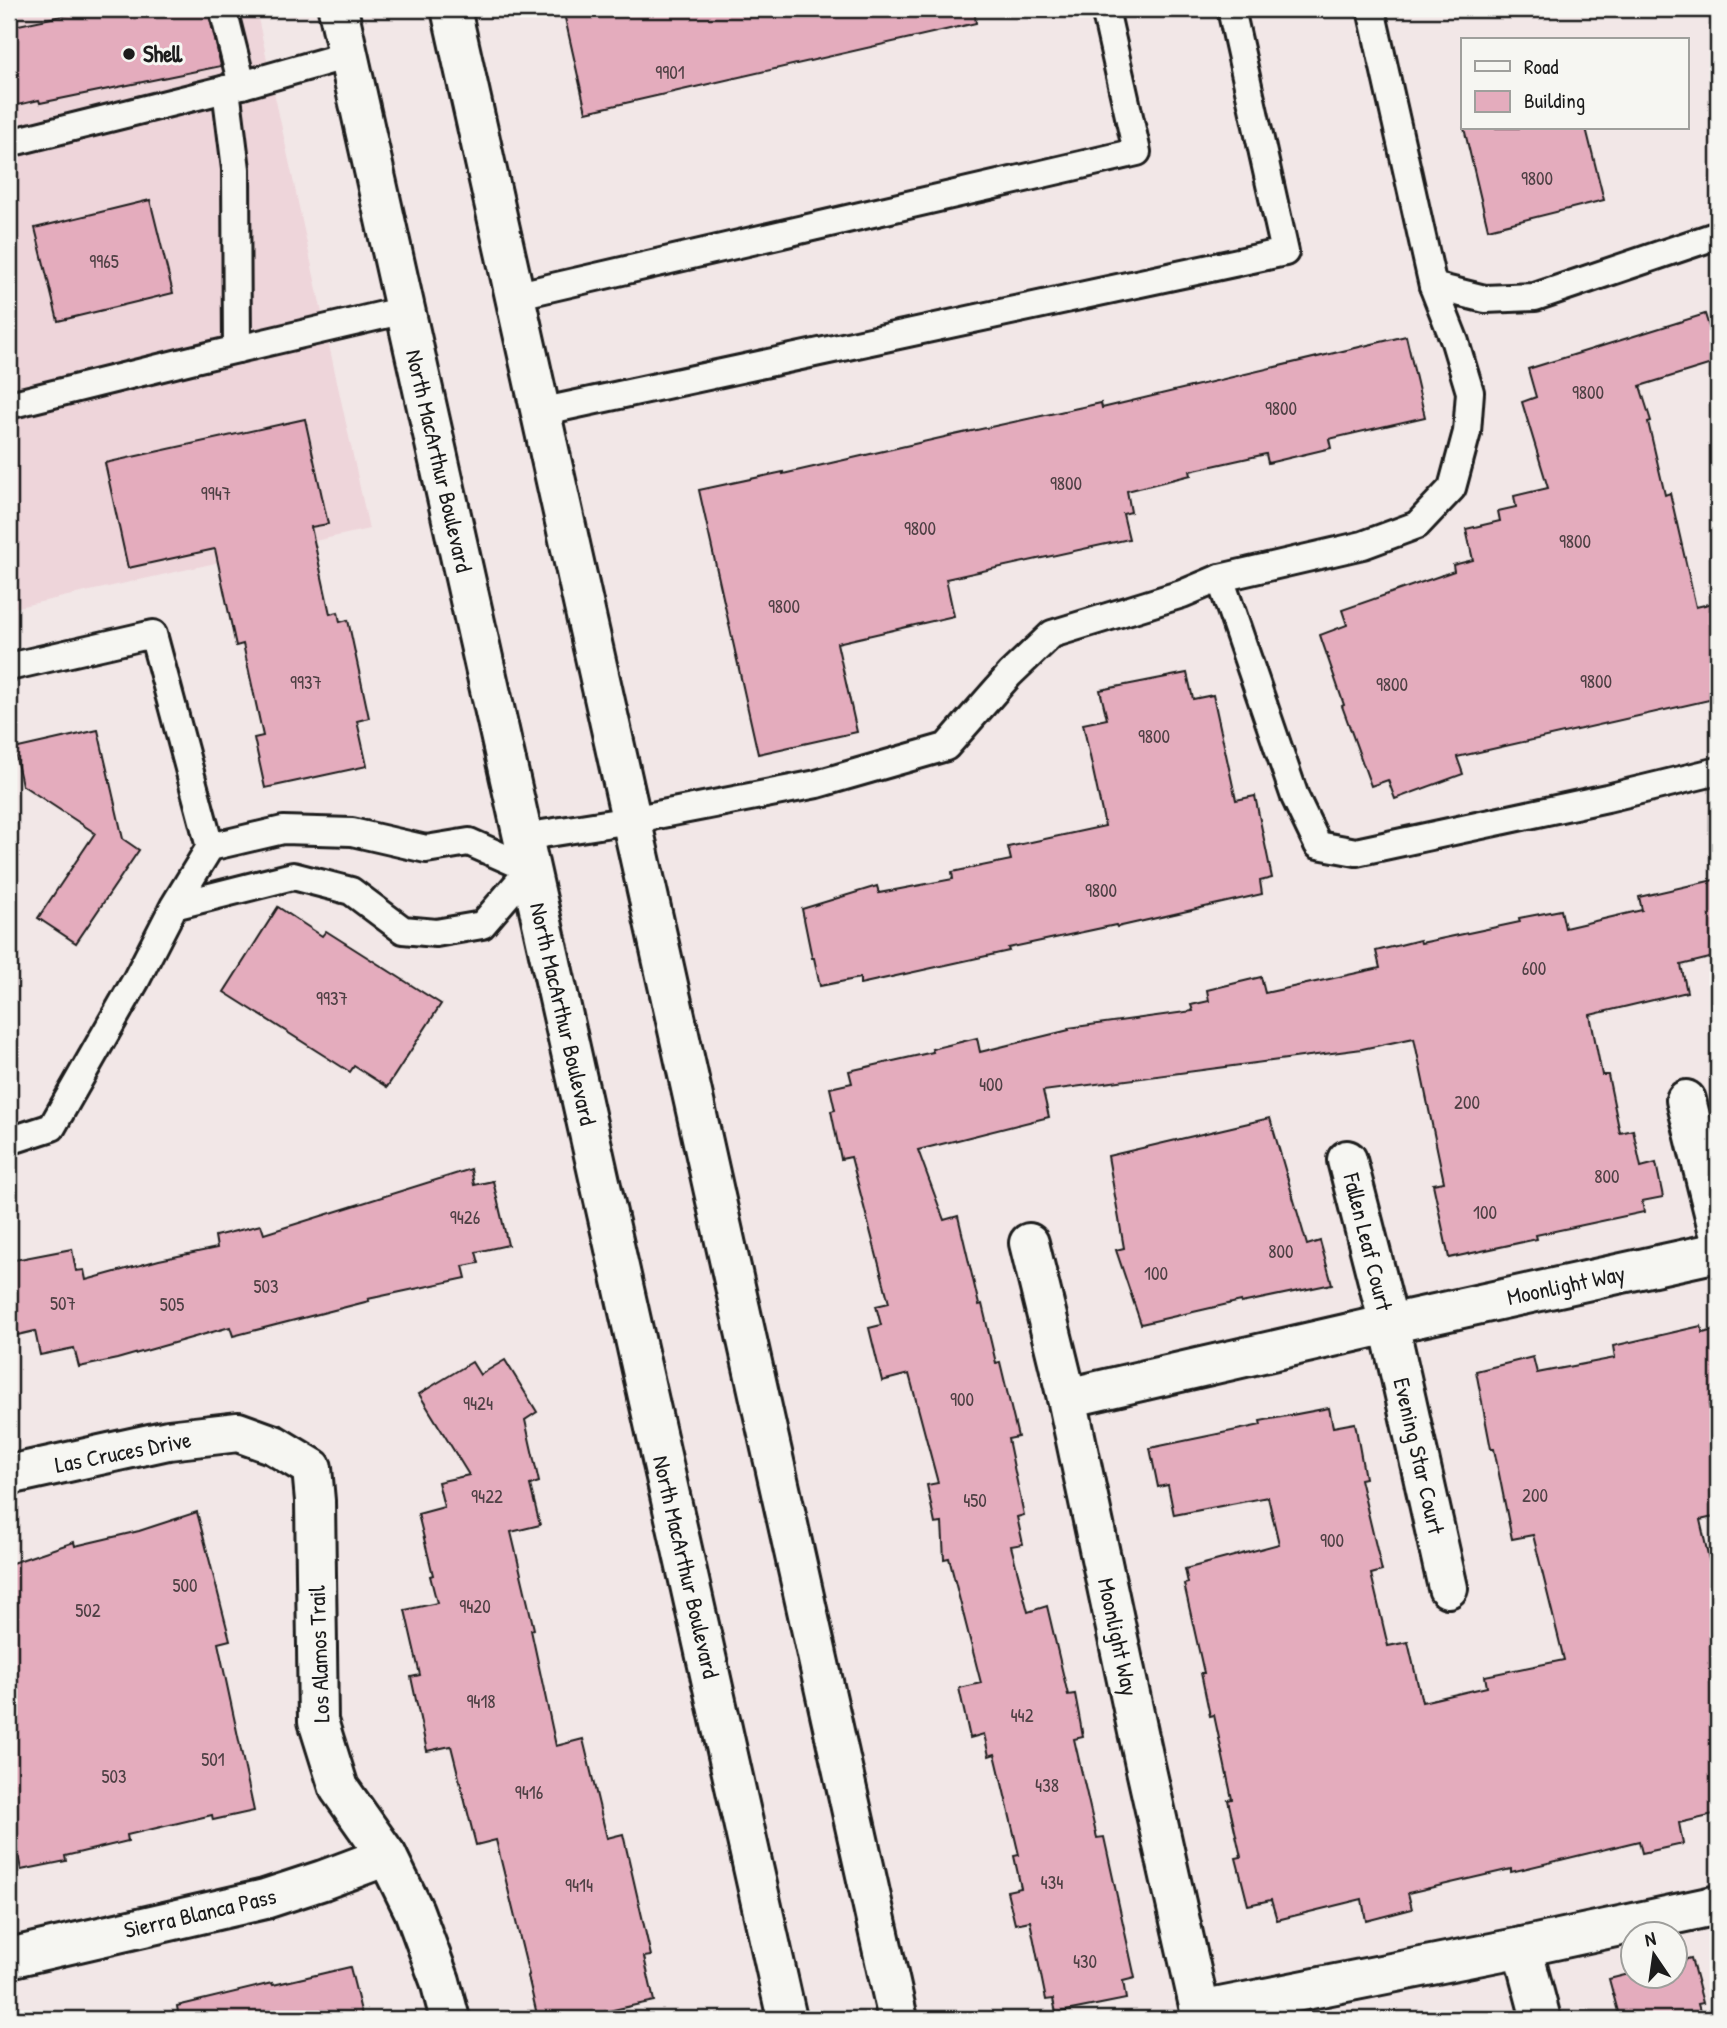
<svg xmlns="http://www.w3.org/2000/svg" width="1727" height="2028" viewBox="0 0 1727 2028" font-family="'Patrick Hand',sans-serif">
  <rect width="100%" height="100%" fill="#f2e7e7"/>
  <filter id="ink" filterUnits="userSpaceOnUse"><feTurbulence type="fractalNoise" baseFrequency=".0143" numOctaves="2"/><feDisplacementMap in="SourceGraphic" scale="14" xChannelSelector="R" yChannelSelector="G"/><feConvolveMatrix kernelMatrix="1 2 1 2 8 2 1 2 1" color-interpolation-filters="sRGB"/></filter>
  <g filter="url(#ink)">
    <polygon fill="#eed5da" points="9,9 256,9 369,529 9,609"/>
    <g fill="#e4acbd" stroke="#1c1c1c" stroke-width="2">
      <polygon points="94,9 208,9 221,66 40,103 39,100 9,107 9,27"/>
      <polygon points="563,9 974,9 976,23 586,112"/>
      <polygon points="1464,128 1586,128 1604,200 1488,229"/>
      <polygon points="150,200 173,293 58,321 35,228"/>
      <polygon points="1705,314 1718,356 1718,362 1640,386 1651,421 1648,422 1665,495 1670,493 1696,607 1718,602 1718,698 1457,757 1463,774 1395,799 1388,780 1371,786 1342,706 1344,705 1320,635 1347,625 1342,610 1454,571 1453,565 1473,560 1466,529 1500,521 1498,511 1516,507 1514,496 1548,488 1522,402 1536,397 1528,369"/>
      <polygon points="1406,336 1425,417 1329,439 1331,448 1268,463 1266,454 1190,471 1191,475 1127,491 1131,512 1123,514 1129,539 946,579 954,616 837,643 857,732 758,754 699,490 783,472 783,474 949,436 1101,403 1102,408"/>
      <polygon points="305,419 328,524 311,527 330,614 338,612 340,622 348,620 369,718 357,721 367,766 265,788 254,738 263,736 243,644 236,646 215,549 128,568 105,463"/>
      <polygon points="1187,673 1193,699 1213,695 1236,800 1255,796 1272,878 1260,881 1262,894 1117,927 1116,925 1008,948 1009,951 860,984 860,978 820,986 814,958 812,958 802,909 877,886 879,893 953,879 952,872 1011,860 1008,847 1105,826 1083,724 1107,719 1100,690"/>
      <polygon points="98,730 123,839 139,850 76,943 38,918 95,833 22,785 14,749"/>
      <polygon points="1718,879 1718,956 1681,965 1687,992 1590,1015 1602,1075 1608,1075 1620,1133 1633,1130 1641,1167 1656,1163 1663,1197 1642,1201 1644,1212 1536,1235 1537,1239 1449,1258 1433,1184 1444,1182 1414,1038 1362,1049 1043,1091 1049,1117 918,1150 944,1220 958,1216 979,1305 982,1304 996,1363 1000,1362 1018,1437 1008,1439 1024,1515 1017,1517 1023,1544 1011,1546 1028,1612 1047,1606 1068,1695 1075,1694 1083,1737 1074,1739 1097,1838 1104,1837 1135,1978 1123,1981 1126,1999 1056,2013 1053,1999 1046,2000 1030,1921 1015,1924 1007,1891 1021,1888 1014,1856 1019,1855 995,1754 989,1756 984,1734 970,1738 959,1688 981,1683 949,1558 944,1559 942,1523 935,1524 927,1485 938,1483 909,1374 882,1381 869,1328 881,1325 876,1306 889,1303 851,1157 841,1159 831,1111 835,1110 830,1088 852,1083 849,1071 933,1052 932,1049 977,1038 980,1052 1069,1030 1068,1028 1193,1011 1191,1005 1209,1001 1207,990 1261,977 1265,993 1380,968 1376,951 1420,940 1421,943 1520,922 1519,918 1561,910 1565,928 1642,910 1639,897"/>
      <polygon points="278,907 322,936 326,931 441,1004 387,1087 354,1066 350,1072 224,992"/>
      <polygon points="1270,1118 1307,1245 1320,1241 1332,1284 1241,1303 1241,1301 1141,1324 1116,1250 1124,1248 1108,1156"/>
      <polygon points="471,1169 474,1185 493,1181 508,1245 476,1252 479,1263 463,1266 466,1278 368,1299 369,1301 233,1336 230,1327 117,1359 79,1367 74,1348 40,1355 35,1331 9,1337 9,1261 72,1249 76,1271 84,1270 86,1280 159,1260 217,1248 215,1236 261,1225 264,1234"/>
      <polygon points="1701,1326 1703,1333 1718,1329 1718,1403 1709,1405 1718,1451 1718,1516 1700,1520 1718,1599 1718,1814 1679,1823 1683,1844 1642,1853 1639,1841 1511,1872 1511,1869 1408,1893 1412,1909 1366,1921 1362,1899 1277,1920 1271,1900 1248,1905 1236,1858 1241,1857 1228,1800 1232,1799 1214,1715 1210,1716 1201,1673 1204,1673 1184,1584 1188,1583 1185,1569 1279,1544 1268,1497 1174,1515 1168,1485 1158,1487 1150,1448 1261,1425 1260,1421 1329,1408 1333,1427 1355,1423 1365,1478 1360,1479 1382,1571 1371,1574 1388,1646 1408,1642 1422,1702 1487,1687 1485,1676 1564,1660 1533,1535 1512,1539 1494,1449 1491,1449 1476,1371 1533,1357 1537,1373 1615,1358 1613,1346"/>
      <polygon points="505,1360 537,1412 525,1420 539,1482 530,1485 540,1525 511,1532 534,1629 531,1630 556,1746 583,1739 607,1838 623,1834 651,1956 644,1957 654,2001 572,2019 538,2019 528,1976 529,1975 496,1840 476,1845 451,1746 427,1751 411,1677 420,1675 405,1610 437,1603 430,1576 433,1575 418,1514 444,1507 438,1482 469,1475 419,1394 472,1362 480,1375"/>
      <polygon points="197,1512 230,1640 218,1643 254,1811 213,1820 212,1815 127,1835 128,1841 65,1856 66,1861 21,1870 16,1844 9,1846 9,1564 74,1542 75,1546 139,1531"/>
      <polygon points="1691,1958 1703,2003 1698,2004 1702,2019 1620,2019 1609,1979 1633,1973 1633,1976 1675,1976 1675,1962"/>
      <polygon points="350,1967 363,2019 179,2019 177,2006 272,1983 273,1985"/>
    </g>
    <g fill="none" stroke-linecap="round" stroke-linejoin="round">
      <g stroke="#1c1c1c" stroke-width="32">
        <g id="service">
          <polyline points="223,9 242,85 348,55"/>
          <polyline points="226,89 236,169 237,349"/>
          <polyline points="9,143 242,85"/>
          <polyline points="1433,286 1485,299 1535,297 1718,235"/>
          <polyline points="514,296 1137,152 1105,9"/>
          <polyline points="9,405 191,360 405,310"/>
          <polyline points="540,412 1285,252 1231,9"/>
          <polyline points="1220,578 1295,797 1318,845 1356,852 1607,798 1718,771"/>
          <polyline points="9,667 153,634 210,847"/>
          <polyline points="523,837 631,820 817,784 946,747 1010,674 1052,634 1182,594 1220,578 1363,545 1417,525 1452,488 1467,432 1470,392 1455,342 1433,286 1371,9"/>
          <polyline points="9,1141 52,1127 136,980 174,906 210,847 283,830 352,832 426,849 469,842 530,869 482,925 436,933 403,930 351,891 293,876 174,906"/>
        </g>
      </g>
      <g stroke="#1c1c1c" stroke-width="44">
        <g id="minor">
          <polyline points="1686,1100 1718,1229"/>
          <polyline points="1347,1160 1389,1324 1448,1588"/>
          <polyline points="1029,1243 1067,1398 1145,1765 1202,2019"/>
          <polyline points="1067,1398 1389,1324 1718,1252"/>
          <polyline points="9,1475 168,1440 238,1432 274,1445 312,1468 315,1501 318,1721 339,1788 387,1856 414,1911 440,1981 450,2019"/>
          <polyline points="1522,1947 1541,2019"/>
          <polyline points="9,1958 265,1899 323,1880 387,1856"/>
          <polyline points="1200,2011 1522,1947 1718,1905"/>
        </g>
      </g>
      <g stroke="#1c1c1c" stroke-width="44">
        <g id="secondary">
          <polyline points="338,9 787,2019"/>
          <polyline points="451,9 898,2019"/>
        </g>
      </g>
      <use href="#service" stroke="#f6f6f2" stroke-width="26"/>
      <use href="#minor" stroke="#f6f6f2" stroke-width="38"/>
      <use href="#secondary" stroke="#f6f6f2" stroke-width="38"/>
    </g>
  </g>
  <circle fill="#1c1c1c" stroke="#f6f6f2" stroke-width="2.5" cx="129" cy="54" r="7"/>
  <g text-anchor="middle" stroke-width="6" stroke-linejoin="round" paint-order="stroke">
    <g font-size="19" fill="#4e4044">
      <text x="670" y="79">9901</text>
      <text x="1537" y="185">9800</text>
      <text x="104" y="268">9965</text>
      <text x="1588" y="399">9800</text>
      <text x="1281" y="415">9800</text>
      <text x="1066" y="490">9800</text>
      <text x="216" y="500">9947</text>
      <text x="920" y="535">9800</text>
      <text x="1575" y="548">9800</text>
      <text x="784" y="613">9800</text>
      <text x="1596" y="688">9800</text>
      <text x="306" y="689">9937</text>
      <text x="1392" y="691">9800</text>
      <text x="1154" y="743">9800</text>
      <text x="1101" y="897">9800</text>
      <text x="1534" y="975">600</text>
      <text x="332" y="1005">9937</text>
      <text x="991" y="1091">400</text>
      <text x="1467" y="1109">200</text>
      <text x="1607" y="1183">800</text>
      <text x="1485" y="1219">100</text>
      <text x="465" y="1224">9426</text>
      <text x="1281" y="1258">800</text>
      <text x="1156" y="1280">100</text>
      <text x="266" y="1293">503</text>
      <text x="63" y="1310">507</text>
      <text x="172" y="1311">505</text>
      <text x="962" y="1406">900</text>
      <text x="478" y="1410">9424</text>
      <text x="1535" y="1502">200</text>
      <text x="487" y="1503">9422</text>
      <text x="975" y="1507">450</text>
      <text x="1332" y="1547">900</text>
      <text x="185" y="1592">500</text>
      <text x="475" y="1613">9420</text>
      <text x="88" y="1617">502</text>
      <text x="481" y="1708">9418</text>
      <text x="1022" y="1722">442</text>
      <text x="213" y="1766">501</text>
      <text x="114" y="1783">503</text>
      <text x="1047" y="1792">438</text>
      <text x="529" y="1799">9416</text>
      <text x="1052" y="1889">434</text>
      <text x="579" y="1892">9414</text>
      <text x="1085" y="1968">430</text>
    </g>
    <g font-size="23" font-weight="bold" fill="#1c1c1c" stroke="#f6f6f2" text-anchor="start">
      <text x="143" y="62">Shell</text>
    </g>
    <g font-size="23" fill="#1c1c1c" stroke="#f6f6f2">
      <text transform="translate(439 461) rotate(77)" y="8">North MacArthur Boulevard</text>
      <text transform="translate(563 1014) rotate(77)" y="8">North MacArthur Boulevard</text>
      <text transform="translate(1368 1242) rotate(76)" y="8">Fallen Leaf Court</text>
      <text transform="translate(1566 1285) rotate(-12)" y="8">Moonlight Way</text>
      <text transform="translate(123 1452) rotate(-11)" y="8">Las Cruces Drive</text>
      <text transform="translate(1419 1456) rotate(77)" y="8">Evening Star Court</text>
      <text transform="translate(686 1567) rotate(77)" y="8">North MacArthur Boulevard</text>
      <text transform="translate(1118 1637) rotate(78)" y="8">Moonlight Way</text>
      <text transform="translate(319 1654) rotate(-92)" y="8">Los Alamos Trail</text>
      <text transform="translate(200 1913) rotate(-13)" y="8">Sierra Blanca Pass</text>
    </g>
  </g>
  <rect width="1727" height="2028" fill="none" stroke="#f6f6f2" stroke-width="35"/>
  <rect x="18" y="18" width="1692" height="1993" fill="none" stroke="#1c1c1c" stroke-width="2.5" filter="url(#ink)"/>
  <rect x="1461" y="38" width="228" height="91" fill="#f6f6f2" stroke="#9f9f9c" stroke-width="2"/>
  <rect x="1475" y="61" width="35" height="10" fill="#f6f6f2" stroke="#9f9f9c" stroke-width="2"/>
  <text x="1524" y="74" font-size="21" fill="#1c1c1c">Road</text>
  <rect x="1475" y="91" width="35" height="21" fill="#e4acbd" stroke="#9f9f9c" stroke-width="2"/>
  <text x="1524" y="108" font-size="21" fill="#1c1c1c">Building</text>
  <g transform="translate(1654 1955) rotate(347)"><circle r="33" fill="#f6f6f2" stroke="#9f9f9c" stroke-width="2"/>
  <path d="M0-5L12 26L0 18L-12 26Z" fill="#1c1c1c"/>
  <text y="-10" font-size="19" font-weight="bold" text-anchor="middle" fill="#1c1c1c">N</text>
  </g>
</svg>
